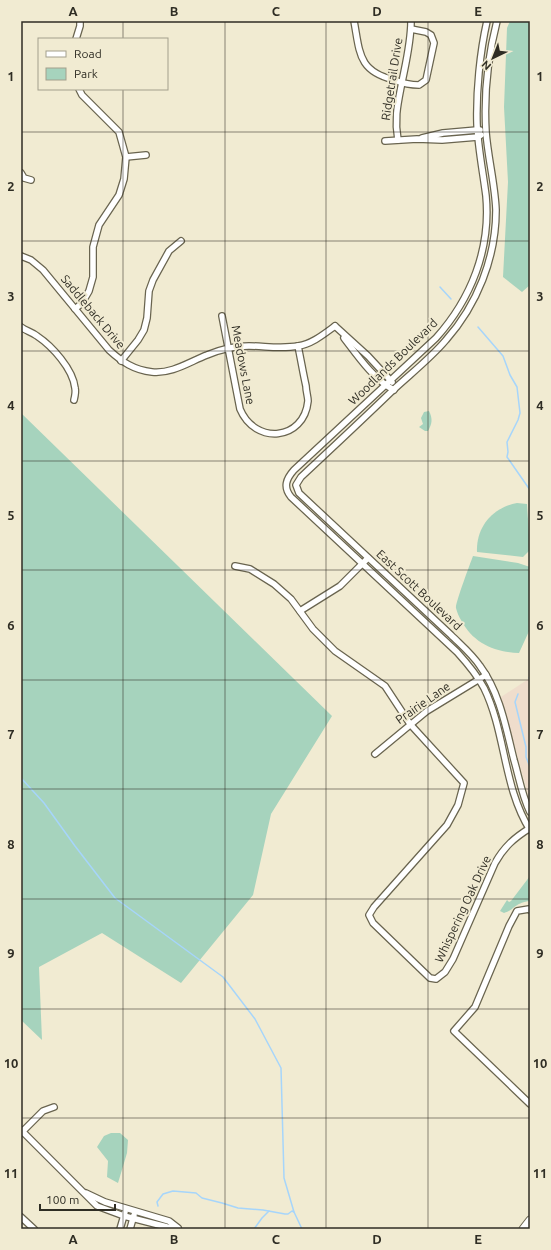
<svg xmlns="http://www.w3.org/2000/svg" width="551" height="1250" viewBox="0 0 551 1250" font-family="Ubuntu,sans-serif">
  <rect width="100%" height="100%" fill="#f1ebd2"/>
  <polygon fill="#efddcc" points="530,678 530,802 501,697"/>
  <g fill="#a6d3bd">
    <polygon points="510,21 530,21 530,285 522,292 503,277 508,182 504,107 507,28"/>
    <path d="M429 411C433 419 432 424 428 431H425L419 427 423 424 421 418 424 412Z"/>
    <polygon points="21,413 332,716 271,814 253,895 181,983 102,933 39,967 42,1040 21,1020"/>
    <path d="M517 503 527 504 530 550 523 557 477 552C476 527 492 508 517 503Z"/>
    <path d="M473 556 518 563 530 567V629L519 653C494 652 473 643 461 620 459 617 457 612 456 608 455 604 470 564 473 556Z"/>
    <path d="M530 876V901C514 903 516 909 504 913L500 911 507 900 509 902 511 901Z"/>
    <polygon points="111,1133 120,1133 128,1140 127,1153 118,1183 107,1177 108,1161 97,1147 104,1136"/>
  </g>
  <g fill="none" stroke-linecap="round" stroke-linejoin="round">
    <g stroke="#a6d5fb" stroke-width="1.5">
      <polyline points="440,287 451,299"/>
      <polyline points="478,327 503,356 510,375 517,387 520,413 518,420 507,442 508,452 507,457 530,490"/>
      <polyline points="529,678 530,676"/>
      <polyline points="518,694 515,702 526,747 526,757 530,767"/>
      <polyline points="21,778 44,803 75,846 115,898 223,977 255,1019 281,1068 284,1178 294,1212"/>
      <polyline points="158,1206 157,1202 163,1194 173,1191 196,1193 202,1198 222,1203 238,1208 263,1210 285,1214 288,1214 292,1211 294,1212 302,1229"/>
      <polyline points="254,1229 262,1218 269,1211"/>
    </g>
    <g stroke="#69644f" stroke-width="8">
      <g id="minor">
        <path d="M354 21C360 53 358 71 394 80 402 83 411 85 419 85L426 80 434 43 431 35 426 32 411 29"/>
        <path d="M487 21C480 52 476 92 477 124 478 148 483 172 486 196 491 249 471 299 436 338L294 470C286 479 283 487 291 497L457 652C467 663 477 675 484 688 506 733 503 787 530 830"/>
        <path d="M497 21C488 56 484 97 486 132 488 158 495 184 496 210 496 258 477 305 446 340 430 359 409 375 391 392 361 421 331 449 301 477L296 485 299 493 451 635C461 645 472 654 480 666 500 693 506 728 514 760 519 777 522 796 530 812"/>
        <polyline points="76,39 80,26 80,21"/>
        <polyline points="422,138 443,133 477,130 480,130"/>
        <path d="M398 140C394 118 398 103 402 82 406 62 411 42 411 21"/>
        <polyline points="385,141 417,139 442,140 478,137 481,135"/>
        <polyline points="126,157 146,155"/>
        <polyline points="21,173 24,178 31,180"/>
        <path d="M21 256 31 260 43 270 109 350C122 362 134 370 152 372 172 374 189 362 207 355 219 350 235 346 249 346 265 346 281 349 298 346 312 344 324 334 335 326"/>
        <polyline points="75,309 82,303 89,291 93,277 93,247 99,225 119,195 124,179 126,157 119,132 82,95 79,89"/>
        <path d="M222 316 240 409C255 445 304 441 308 401 308 397 306 391 306 386 303 373 301 360 298 346"/>
        <polyline points="335,326 368,356 392,382"/>
        <path d="M21 327C26 331 32 332 37 336 52 346 73 369 75 388 76 392 75 396 74 400"/>
        <path d="M344 338C357 355 374 380 394 390"/>
        <polyline points="121,361 138,340 144,330 147,318 149,291 153,280 169,251 181,241"/>
        <path d="M235 566 250 569 274 584 291 599 313 629 335 651 385 686 410 724 464 783 458 805 447 825 374 907 369 915 373 923 430 978 436 979 445 972 453 959 495 863C504 847 514 838 530 828"/>
        <polyline points="300,611 340,586 368,558"/>
        <polyline points="375,754 427,711 486,675"/>
        <polyline points="530,910 529,909 517,911 509,926 475,1007 454,1031 530,1104"/>
        <polyline points="21,1130 97,1206 124,1216 167,1227 177,1228"/>
        <polyline points="21,1133 43,1111 54,1107"/>
        <polyline points="86,1193 105,1202 169,1221 178,1228"/>
        <polyline points="21,1217 34,1229"/>
        <polyline points="120,1229 125,1212"/>
        <polyline points="130,1229 134,1215"/>
      </g>
    </g>
    <g stroke="#69644f" stroke-width="9">
      <polyline id="major" points="523,1229 530,1220"/>
    </g>
    <use href="#minor" stroke="#fff" stroke-width="5.5"/>
    <use href="#major" stroke="#fff" stroke-width="7"/>
  </g>
  <path fill="none" stroke="#2f2d24" stroke-width="1" stroke-opacity="0.55" d="M123 21V39M225 21V1229M326 21V1229M428 21V1229M123 89V1229M21 132H530M21 241H530M21 351H530M21 461H530M21 570H530M21 680H530M21 789H530M21 899H530M21 1009H530M21 1118H530"/>
  <g text-anchor="middle" stroke-width="4" stroke-linejoin="round" paint-order="stroke">
    <g font-size="12" fill="#2f2d24" stroke="#f1ebd2">
      <text transform="translate(392 79) rotate(-81)" y="4">Ridgetrail Drive</text>
      <text transform="translate(93 312) rotate(50)" y="4">Saddleback Drive</text>
      <text transform="translate(393 362) rotate(-44)" y="4">Woodlands Boulevard</text>
      <text transform="translate(243 365) rotate(79)" y="4">Meadows Lane</text>
      <text transform="translate(419 590) rotate(43)" y="4">East Scott Boulevard</text>
      <text transform="translate(423 703) rotate(-35)" y="4">Prairie Lane</text>
      <text transform="translate(463 909) rotate(-65)" y="4">Whispering Oak Drive</text>
    </g>
  </g>
  <rect width="551" height="1250" fill="none" stroke="#f1ebd2" stroke-width="44"/>
  <rect x="38" y="38" width="130" height="52" fill="#f1ebd2" stroke="#a39f8c"/>
  <rect x="46" y="51" width="20" height="6" fill="#ffffff" stroke="#a39f8c"/>
  <text x="74" y="58" font-size="12" fill="#2f2d24">Road</text>
  <rect x="46" y="68" width="20" height="12" fill="#a6d3bd" stroke="#a39f8c"/>
  <text x="74" y="78" font-size="12" fill="#2f2d24">Park</text>
  <g transform="translate(493 58) rotate(223)" stroke="#f1ebd2" stroke-width="3" paint-order="stroke">
  <path d="M0-3L7 15L0 10L-7 15Z" fill="#2f2d24"/>
  <text y="-6" font-size="11" font-weight="bold" text-anchor="middle" fill="#2f2d24">N</text>
  </g>
  <path d="M40 1204v6h75v-6" fill="none" stroke="#2f2d24" stroke-width="2"/>
  <text x="46" y="1204" font-size="12" fill="#2f2d24" stroke="#f1ebd2" stroke-width="3" paint-order="stroke">100 m</text>
  <rect x="22" y="22" width="507" height="1206" fill="none" stroke="#2f2d24" stroke-width="1.5"/>
  <g font-size="13" text-anchor="middle" font-weight="bold" fill="#2f2d24">
    <text x="73" y="16">A</text>
    <text x="174" y="16">B</text>
    <text x="276" y="16">C</text>
    <text x="377" y="16">D</text>
    <text x="478" y="16">E</text>
    <text x="11" y="81">1</text>
    <text x="540" y="81">1</text>
    <text x="11" y="191">2</text>
    <text x="540" y="191">2</text>
    <text x="11" y="301">3</text>
    <text x="540" y="301">3</text>
    <text x="11" y="410">4</text>
    <text x="540" y="410">4</text>
    <text x="11" y="520">5</text>
    <text x="540" y="520">5</text>
    <text x="11" y="630">6</text>
    <text x="540" y="630">6</text>
    <text x="11" y="739">7</text>
    <text x="540" y="739">7</text>
    <text x="11" y="849">8</text>
    <text x="540" y="849">8</text>
    <text x="11" y="958">9</text>
    <text x="540" y="958">9</text>
    <text x="11" y="1068">10</text>
    <text x="540" y="1068">10</text>
    <text x="11" y="1178">11</text>
    <text x="540" y="1178">11</text>
    <text x="73" y="1244">A</text>
    <text x="174" y="1244">B</text>
    <text x="276" y="1244">C</text>
    <text x="377" y="1244">D</text>
    <text x="478" y="1244">E</text>
  </g>
</svg>
